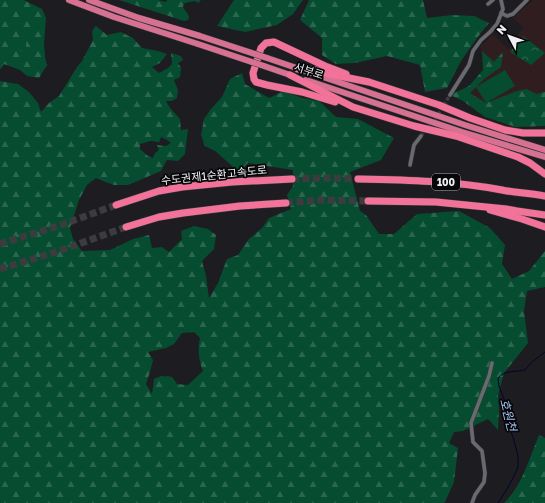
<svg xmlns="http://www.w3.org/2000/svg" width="545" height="503" viewBox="0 0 545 503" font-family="'Golos Text','Noto Sans KR',sans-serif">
  <defs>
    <pattern id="forest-firs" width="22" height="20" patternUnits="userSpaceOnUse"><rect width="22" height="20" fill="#064c31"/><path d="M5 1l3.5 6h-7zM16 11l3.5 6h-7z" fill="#2b664f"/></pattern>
    <pattern id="cemetery-stones" width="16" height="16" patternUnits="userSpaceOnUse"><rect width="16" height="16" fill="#064c31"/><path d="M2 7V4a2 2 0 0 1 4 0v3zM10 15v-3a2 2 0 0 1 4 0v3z" fill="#2b664f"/></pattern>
    <pattern id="park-crowns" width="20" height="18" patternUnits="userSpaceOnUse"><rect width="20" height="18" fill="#064c31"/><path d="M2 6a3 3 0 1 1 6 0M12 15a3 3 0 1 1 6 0" fill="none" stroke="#2b664f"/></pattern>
  </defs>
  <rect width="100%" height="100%" fill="#1c1c21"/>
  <polygon fill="#301d20" points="533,0 545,0 545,121 512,128 495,120 468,91 485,69 480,47 493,34 508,49 523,27 513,18"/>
  <polygon fill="#064c31" points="505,70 515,86 486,103 476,87"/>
  <g fill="url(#forest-firs)" fill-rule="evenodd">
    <polygon points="0,0 24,0 42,9 46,18 44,44 45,57 47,65 39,78 27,76 20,70 4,64 0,70"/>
    <path d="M119 0H158L166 2 167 0H201L198 3 195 1 185 3 183 6C184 11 188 12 189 17L188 20 184 21Z"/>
    <polygon points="234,0 303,0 293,14 277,25 245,32 217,26"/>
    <polygon points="309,0 423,0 427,18 452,15 474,16 489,23 477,38 461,61 447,88 425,92 420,65 387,56 355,63 336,64 322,55 322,38 300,20"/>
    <path d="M96 26 107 35 121 32 133 38 142 48 158 51 167 54 160 63 152 67 159 73 168 68 172 64 171 53 181 56 183 60 178 63 181 68 180 77 174 80 178 90 177 98 172 101H166L170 108 180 119 181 130 188 129 185 154 178 161 167 160 161 171 128 185H114L103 181 96 178 87 185 79 200 70 228 73 239 82 251 110 250 133 239 149 235 152 248 162 247 169 252 182 239 181 231 194 226 208 229 216 235 214 249 202 261 206 276 209 298 218 283 227 259 238 255 249 239 262 228 269 218 291 209 287 195 293 186V170L248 163 239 172 215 151 205 146 201 135 204 119 211 109 222 97 230 79 242 73 245 84 260 93 269 98 284 91 302 98 319 101 336 117 358 119 394 138 381 160 350 172 360 211 366 215 379 234H394L417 214 459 211 490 228 505 245 502 264 512 279 529 271 545 251V287L527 291 524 311 528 343 504 373 498 395 499 410 498 430 488 419 463 431 454 432 449 443 458 448 454 482 445 502 443 503H0V81L18 84 29 92 38 103 41 112 49 103 59 96 77 67 82 61 93 40 92 31ZM161 137 167 140 171 143 166 146 157 145 159 150 155 153 153 158 148 156 140 149V144L151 141 159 142ZM194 332 200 338C197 350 199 360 203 371L188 385 177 384 172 377 161 376 154 379 152 394 146 384 150 372 153 360 148 352 166 348 174 344 182 333Z"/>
    <polygon points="482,51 494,62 503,52 501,67 484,79 470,93 486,103 517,91 527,89 536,94 545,92 545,126 516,127 485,117 463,101 450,95 469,86 483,70"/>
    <path d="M539 435 545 438V503H504C522 486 530 457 539 435Z"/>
  </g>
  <circle fill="url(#cemetery-stones)" cx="24" cy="47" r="5"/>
  <polygon fill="url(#park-crowns)" points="523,36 545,53 531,65 510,52"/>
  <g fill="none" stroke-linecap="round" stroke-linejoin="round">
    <path stroke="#000628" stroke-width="1" d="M498 503 507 489 514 476 518 467V456L513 437 510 430 506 404 499 386 498 378C505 370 515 372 525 370L532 362 545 352"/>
    <polyline stroke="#3c3c40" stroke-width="3.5" stroke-dasharray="3.5 2" stroke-linecap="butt" points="421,136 438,115 450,95"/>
    <g stroke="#3c3c40" stroke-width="7" stroke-dasharray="7 3.5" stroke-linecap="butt">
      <polyline points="292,179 334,178 358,179"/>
      <polyline points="286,203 320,200 368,201"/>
      <polyline points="0,244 61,225 116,205"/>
      <polyline points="0,269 59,251 126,227"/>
    </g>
    <g stroke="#393a3d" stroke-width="4.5">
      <g id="minor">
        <polyline points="488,4 493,0"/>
        <polyline points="501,13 507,16 513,14 527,0"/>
        <polyline points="450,95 469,65 473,51 481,40 490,32 497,24 503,9 501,0"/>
        <polyline points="410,165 414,145 421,136"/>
        <polyline points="472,503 475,495 484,482 485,473 482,451 473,442 471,423 489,376 492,363"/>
      </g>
    </g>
    <g stroke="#393a3d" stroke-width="7">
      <g id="trunk">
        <polyline points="69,0 114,17 198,44"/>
        <polyline points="89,0 139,18 200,36"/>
        <polyline points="267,58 465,125 545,150"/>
        <polyline points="264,66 293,76"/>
        <polyline points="306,80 462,132 545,157"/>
      </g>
    </g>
    <g stroke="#393a3d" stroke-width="8">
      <g id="motorway">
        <polyline points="298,69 316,70 329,74 369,82 439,105 470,118 505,130 523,133 545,133"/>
        <polyline points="290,75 353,107 414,126 456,136 518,157 530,163 545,174"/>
        <polyline points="335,102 302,92 267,85 256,82 254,79 253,73 261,48 266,43 274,42 325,66 346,74"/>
        <path d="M358 179C407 180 455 181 502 190 516 193 531 193 545 196"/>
        <polyline points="368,201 436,202 506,209 517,211 545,215"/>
        <polyline points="116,205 159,191 182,187 232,182 292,179"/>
        <polyline points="490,210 522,219 545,227"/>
        <polyline points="126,227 159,217 183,213 240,206 286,203"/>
      </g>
    </g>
    <use href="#minor" stroke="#696a70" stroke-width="3.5"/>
    <use href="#trunk" stroke="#d67191" stroke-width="6"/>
    <use href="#motorway" stroke="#f17399" stroke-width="7"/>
    <g stroke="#393a3d" stroke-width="7" stroke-linecap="butt">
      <g id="trunk-bridge">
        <polyline points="200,36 267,58"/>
        <polyline points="198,44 264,66"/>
      </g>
    </g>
    <use href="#trunk-bridge" stroke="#d67191" stroke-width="6"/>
  </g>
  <g text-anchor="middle" stroke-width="3.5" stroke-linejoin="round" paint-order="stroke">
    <rect fill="#070709" stroke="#a9a9ac" stroke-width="1" x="432" y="174" width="28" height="16" rx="3"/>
    <g font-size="10" font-weight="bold" fill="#eeeff2">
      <text x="446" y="186">100</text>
    </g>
    <g font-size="11" fill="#eeeff2" stroke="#070709">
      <text transform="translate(309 71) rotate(18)" y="4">서부로</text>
      <text transform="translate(214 175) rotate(-6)" y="4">수도권제1순환고속도로</text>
    </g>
    <g font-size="12" font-style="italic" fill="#a5c5f4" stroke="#070709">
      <text transform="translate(508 415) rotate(76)" y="4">호원천</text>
    </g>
  </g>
  <g transform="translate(509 36) rotate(311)" stroke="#070709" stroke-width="3" paint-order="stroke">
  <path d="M0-3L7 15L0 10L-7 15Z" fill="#eeeff2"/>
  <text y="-6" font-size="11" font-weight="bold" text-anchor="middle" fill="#eeeff2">N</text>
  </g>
</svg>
